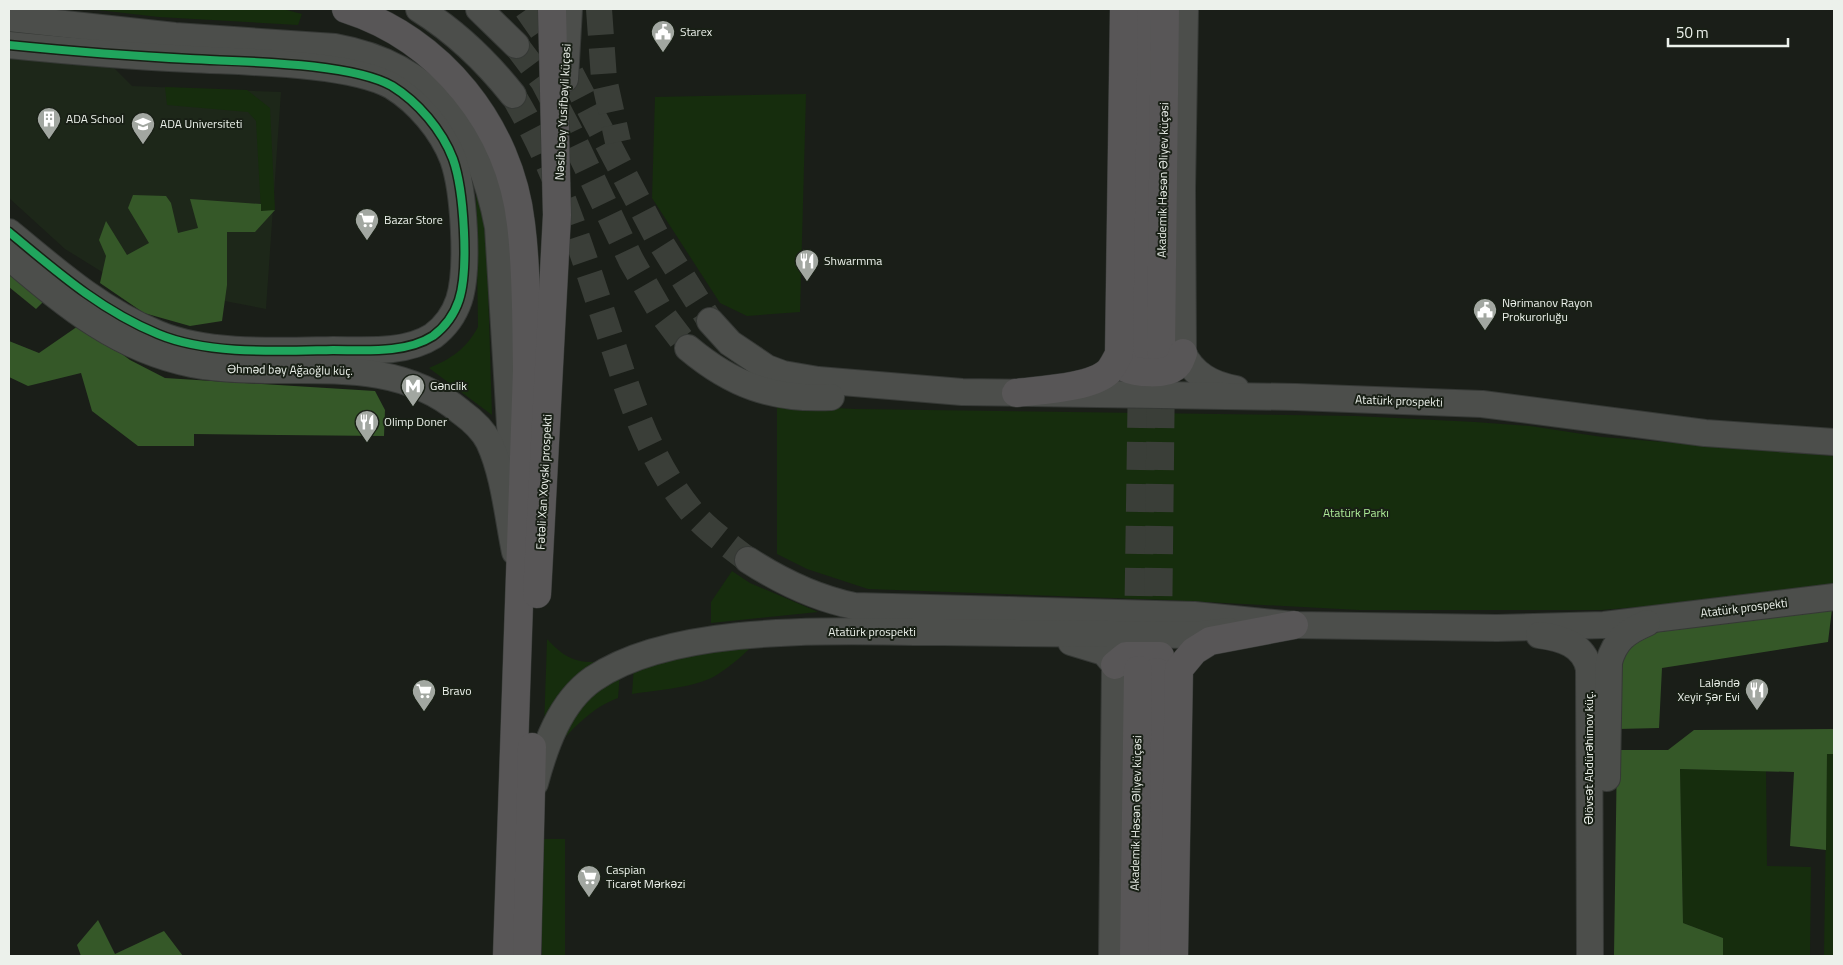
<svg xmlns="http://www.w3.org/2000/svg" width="1843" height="965" viewBox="0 0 1843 965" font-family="'Titillium Web',sans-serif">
  <rect width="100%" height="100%" fill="#1a1e18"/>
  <polygon fill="#1d2719" points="9,57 113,67 132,86 281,92 266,309 115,280 65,249 9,198"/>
  <g fill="#162d0d">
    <polygon points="89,9 283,9 302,14 298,25 159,17"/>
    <polygon points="165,87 247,90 270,108 275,210 261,211 256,121 248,112 167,105"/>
    <polygon points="806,94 800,312 747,316 720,303 652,198 655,97"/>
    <path d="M476 186 486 226 492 415 429 368C451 359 466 349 478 327Z"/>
    <polygon points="777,405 855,409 1356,416 1475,422 1530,426 1602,437 1834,456 1834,586 1709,601 1602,610 1359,610 1168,600 868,589 807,569 777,554"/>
    <polygon points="732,571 750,583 818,612 711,623 711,602"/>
    <path d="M547 639C562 655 573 663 596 662L580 674 544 730Z"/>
    <path d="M760 639C746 652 732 666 715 676 694 688 656 690 632 694L634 665Z"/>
    <path d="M620 673 618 698C591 708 575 727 555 748L589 695Z"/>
    <polygon points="1827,754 1834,754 1834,956 1824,956"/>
    <polygon points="1680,769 1766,771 1767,866 1811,867 1810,956 1723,956 1723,938 1683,923"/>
    <rect x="542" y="839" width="23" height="117"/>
  </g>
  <g fill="#355828">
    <polygon points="133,195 166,196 171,203 178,233 198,228 190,199 261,204 261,211 275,210 255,232 227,232 227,285 222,321 190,326 144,313 100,283 106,256 99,240 106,221 127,255 149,243 128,208"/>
    <polygon points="9,266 48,297 36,309 9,287"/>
    <polygon points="81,324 130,360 165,378 375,391 385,410 384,436 194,434 194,446 138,446 92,411 81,373 28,386 9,377 9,341 39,353"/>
    <polygon points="1832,609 1828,642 1662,668 1659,728 1618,729 1623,652 1651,633"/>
    <polygon points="1834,729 1834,754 1827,754 1826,850 1790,846 1794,772 1680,769 1683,923 1723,938 1723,956 1614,956 1617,750 1668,750 1694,730"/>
    <polygon points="98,920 115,954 164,931 183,956 81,956 77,945"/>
  </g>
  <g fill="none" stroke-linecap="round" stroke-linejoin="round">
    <g stroke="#3a3e38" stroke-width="26" stroke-dasharray="26 13" stroke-linecap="butt">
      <polyline points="527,9 568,68 656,235 710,321"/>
      <polyline points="599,9 604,79 618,142"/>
      <polyline points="516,45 543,81 569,130 631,260 662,314 688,348"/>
      <path d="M513 95C558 171 580 246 608 330 629 394 647 457 691 511 707 530 729 545 748 560"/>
    </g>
    <g stroke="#3a3e38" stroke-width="28" stroke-dasharray="28 14" stroke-linecap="butt">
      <polyline points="1138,638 1142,371"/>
      <polyline points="1158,638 1161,371"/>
    </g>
    <g stroke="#363936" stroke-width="28">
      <g id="secondary">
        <path d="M419 9C456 32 486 61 513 95"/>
        <polyline points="479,9 516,45"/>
        <path d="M1185 9 1182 189 1183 353C1193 375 1212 385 1236 389"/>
        <path d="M9 18 175 36 335 47C435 65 480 131 498 227L513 474"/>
        <path d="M9 45C69 51 130 56 190 59 241 62 349 62 392 86 418 102 442 130 453 159 464 190 469 269 459 300 454 315 445 327 433 336 405 354 364 350 333 350 279 351 208 355 158 334 100 310 56 271 9 232"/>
        <polyline points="565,79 569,9"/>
        <path d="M9 257C66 305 117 349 192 364 283 382 384 347 461 412 472 420 483 430 489 442 504 474 508 518 515 552"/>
        <polyline points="710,321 730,343 767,368 783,374 818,380 962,392 1296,397 1482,404 1705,433 1834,442"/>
        <path d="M688 348C732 385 773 400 831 397"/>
        <path d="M748 560C782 582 815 598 854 606L1194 615 1294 625 1497 628 1604 625 1834 597"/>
        <path d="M1539 635C1561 638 1584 644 1589 669L1590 956"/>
        <polyline points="1071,642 1104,652 1115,665 1112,956"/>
        <path d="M1607 778 1609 662C1615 640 1626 632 1647 623"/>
        <path d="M535 783C545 746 560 702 593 679 677 622 841 632 941 632 1025 633 1110 634 1194 635L1230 631"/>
      </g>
    </g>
    <g stroke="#363936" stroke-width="29">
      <g id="primary">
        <path d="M346 9C440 39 510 126 521 224 527 272 526 321 527 369L507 956"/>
        <polyline points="1142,350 1145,9"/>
        <polyline points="1161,351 1165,9"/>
        <path d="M1119 354 1126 368C1136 373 1165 375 1175 367 1180 364 1181 358 1183 353"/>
        <path d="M1016 393C1040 390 1092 388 1109 371 1113 366 1116 360 1119 354L1124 9"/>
        <polyline points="537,594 557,215 552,9"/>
        <polyline points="1115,665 1126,656 1160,656"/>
        <polyline points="1155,945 1157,672"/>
        <polyline points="527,956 532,747"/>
        <polyline points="1134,956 1138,670"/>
        <polyline points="1174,956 1179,669 1194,651 1210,641 1294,625"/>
      </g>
    </g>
    <use href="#secondary" stroke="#4c4e4b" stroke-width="26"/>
    <use href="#primary" stroke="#585657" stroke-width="28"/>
    <g stroke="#192016" stroke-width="11">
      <path id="cycleway" d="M9 45C69 51 130 56 190 59 241 62 349 62 392 86 418 102 442 130 453 159 464 190 469 269 459 300 454 315 445 327 433 336 405 354 364 350 333 350 279 351 208 355 158 334 100 310 56 271 9 232"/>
    </g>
    <use href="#cycleway" stroke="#20a55d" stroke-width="8"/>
  </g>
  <defs>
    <g id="civic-pin" transform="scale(1.25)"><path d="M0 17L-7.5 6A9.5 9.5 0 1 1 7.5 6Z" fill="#a2a7a1" stroke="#192016"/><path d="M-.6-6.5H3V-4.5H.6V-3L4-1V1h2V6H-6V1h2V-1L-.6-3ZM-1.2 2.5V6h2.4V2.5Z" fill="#fff"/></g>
    <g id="building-pin" transform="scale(1.25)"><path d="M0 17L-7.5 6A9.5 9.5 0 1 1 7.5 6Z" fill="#a2a7a1" stroke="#192016"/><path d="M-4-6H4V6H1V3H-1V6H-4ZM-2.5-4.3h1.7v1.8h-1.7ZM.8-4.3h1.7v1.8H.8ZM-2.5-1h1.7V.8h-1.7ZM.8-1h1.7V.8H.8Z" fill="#fff"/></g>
    <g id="university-pin" transform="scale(1.25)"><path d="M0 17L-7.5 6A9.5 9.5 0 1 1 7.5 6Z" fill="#a2a7a1" stroke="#192016"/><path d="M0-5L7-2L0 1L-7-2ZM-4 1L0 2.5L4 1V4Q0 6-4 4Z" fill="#fff"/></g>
    <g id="supermarket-pin" transform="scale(1.25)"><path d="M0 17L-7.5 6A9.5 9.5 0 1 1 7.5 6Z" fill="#a2a7a1" stroke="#192016"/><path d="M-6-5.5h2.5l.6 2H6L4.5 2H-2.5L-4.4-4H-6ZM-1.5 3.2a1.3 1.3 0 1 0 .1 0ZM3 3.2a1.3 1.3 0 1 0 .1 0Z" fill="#fff"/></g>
    <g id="restaurant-pin" transform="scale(1.25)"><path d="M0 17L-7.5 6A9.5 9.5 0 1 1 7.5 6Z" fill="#a2a7a1" stroke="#192016"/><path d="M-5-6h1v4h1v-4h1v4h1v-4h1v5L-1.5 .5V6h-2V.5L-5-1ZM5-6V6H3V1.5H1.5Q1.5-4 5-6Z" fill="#fff"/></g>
    <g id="metro-pin" transform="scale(1.25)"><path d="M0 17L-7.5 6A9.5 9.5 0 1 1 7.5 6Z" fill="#a2a7a1" stroke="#192016"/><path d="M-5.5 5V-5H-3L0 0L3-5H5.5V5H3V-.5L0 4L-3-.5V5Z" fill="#fff"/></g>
  </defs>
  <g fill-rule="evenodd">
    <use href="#civic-pin" x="663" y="32"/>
    <use href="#building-pin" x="49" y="119"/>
    <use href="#university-pin" x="143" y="124"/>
    <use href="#supermarket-pin" x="367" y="220"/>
    <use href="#restaurant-pin" x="807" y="261"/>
    <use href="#civic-pin" x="1485" y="310"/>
    <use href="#metro-pin" x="413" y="386"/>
    <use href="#restaurant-pin" x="367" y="422"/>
    <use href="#restaurant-pin" x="1757" y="690"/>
    <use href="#supermarket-pin" x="424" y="691"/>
    <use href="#supermarket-pin" x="589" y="877"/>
  </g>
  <g text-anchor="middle" stroke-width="4" stroke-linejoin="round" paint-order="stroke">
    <g font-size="12" fill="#ecf1eb" stroke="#192016" text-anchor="start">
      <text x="680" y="36">Starex</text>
      <text x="66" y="123">ADA School</text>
      <text x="160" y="128">ADA Universiteti</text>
      <text x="384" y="224">Bazar Store</text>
      <text x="824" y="265">Shwarmma</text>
      <text x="1502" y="307">Nərimanov Rayon<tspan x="1502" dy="14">Prokurorluğu</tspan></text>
      <text x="430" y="390">Gənclik</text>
      <text x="384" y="426">Olimp Doner</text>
      <text x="1740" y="687" text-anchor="end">Laləndə<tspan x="1740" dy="14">Xeyir Şər Evi</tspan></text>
      <text x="442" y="695">Bravo</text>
      <text x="606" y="874">Caspian<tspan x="606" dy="14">Ticarət Mərkəzi</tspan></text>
    </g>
    <g font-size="12" fill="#ecf1eb" stroke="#192016">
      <text transform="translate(563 112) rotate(-87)" y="4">Nəsib bəy Yusifbəyli küçəsi</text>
      <text transform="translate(1163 180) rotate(-89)" y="4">Akademik Həsən Əliyev küçəsi</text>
      <text transform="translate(290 370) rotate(1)" y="4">Əhməd bəy Ağaoğlu küç.</text>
      <text transform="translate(1399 401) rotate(2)" y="4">Atatürk prospekti</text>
      <text transform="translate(544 482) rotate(-87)" y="4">Fətəli Xan Xoyski prospekti</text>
      <text transform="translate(1744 608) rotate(-7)" y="4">Atatürk prospekti</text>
      <text x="872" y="636">Atatürk prospekti</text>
      <text transform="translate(1589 758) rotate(-90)" y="4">Əlövsət Abdürəhimov küç.</text>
      <text transform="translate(1136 813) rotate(-89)" y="4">Akademik Həsən Əliyev küçəsi</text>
    </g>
    <g font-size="12" fill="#ace997" stroke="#192016">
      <text x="1356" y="517">Atatürk Parkı</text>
    </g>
  </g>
  <rect width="1843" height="965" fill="none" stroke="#ecf1eb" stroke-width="20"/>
  <path d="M1668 38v8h120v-8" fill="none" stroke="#ecf1eb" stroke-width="2.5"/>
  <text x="1676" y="38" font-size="15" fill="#ecf1eb" stroke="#192016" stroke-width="4" paint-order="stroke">50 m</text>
</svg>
